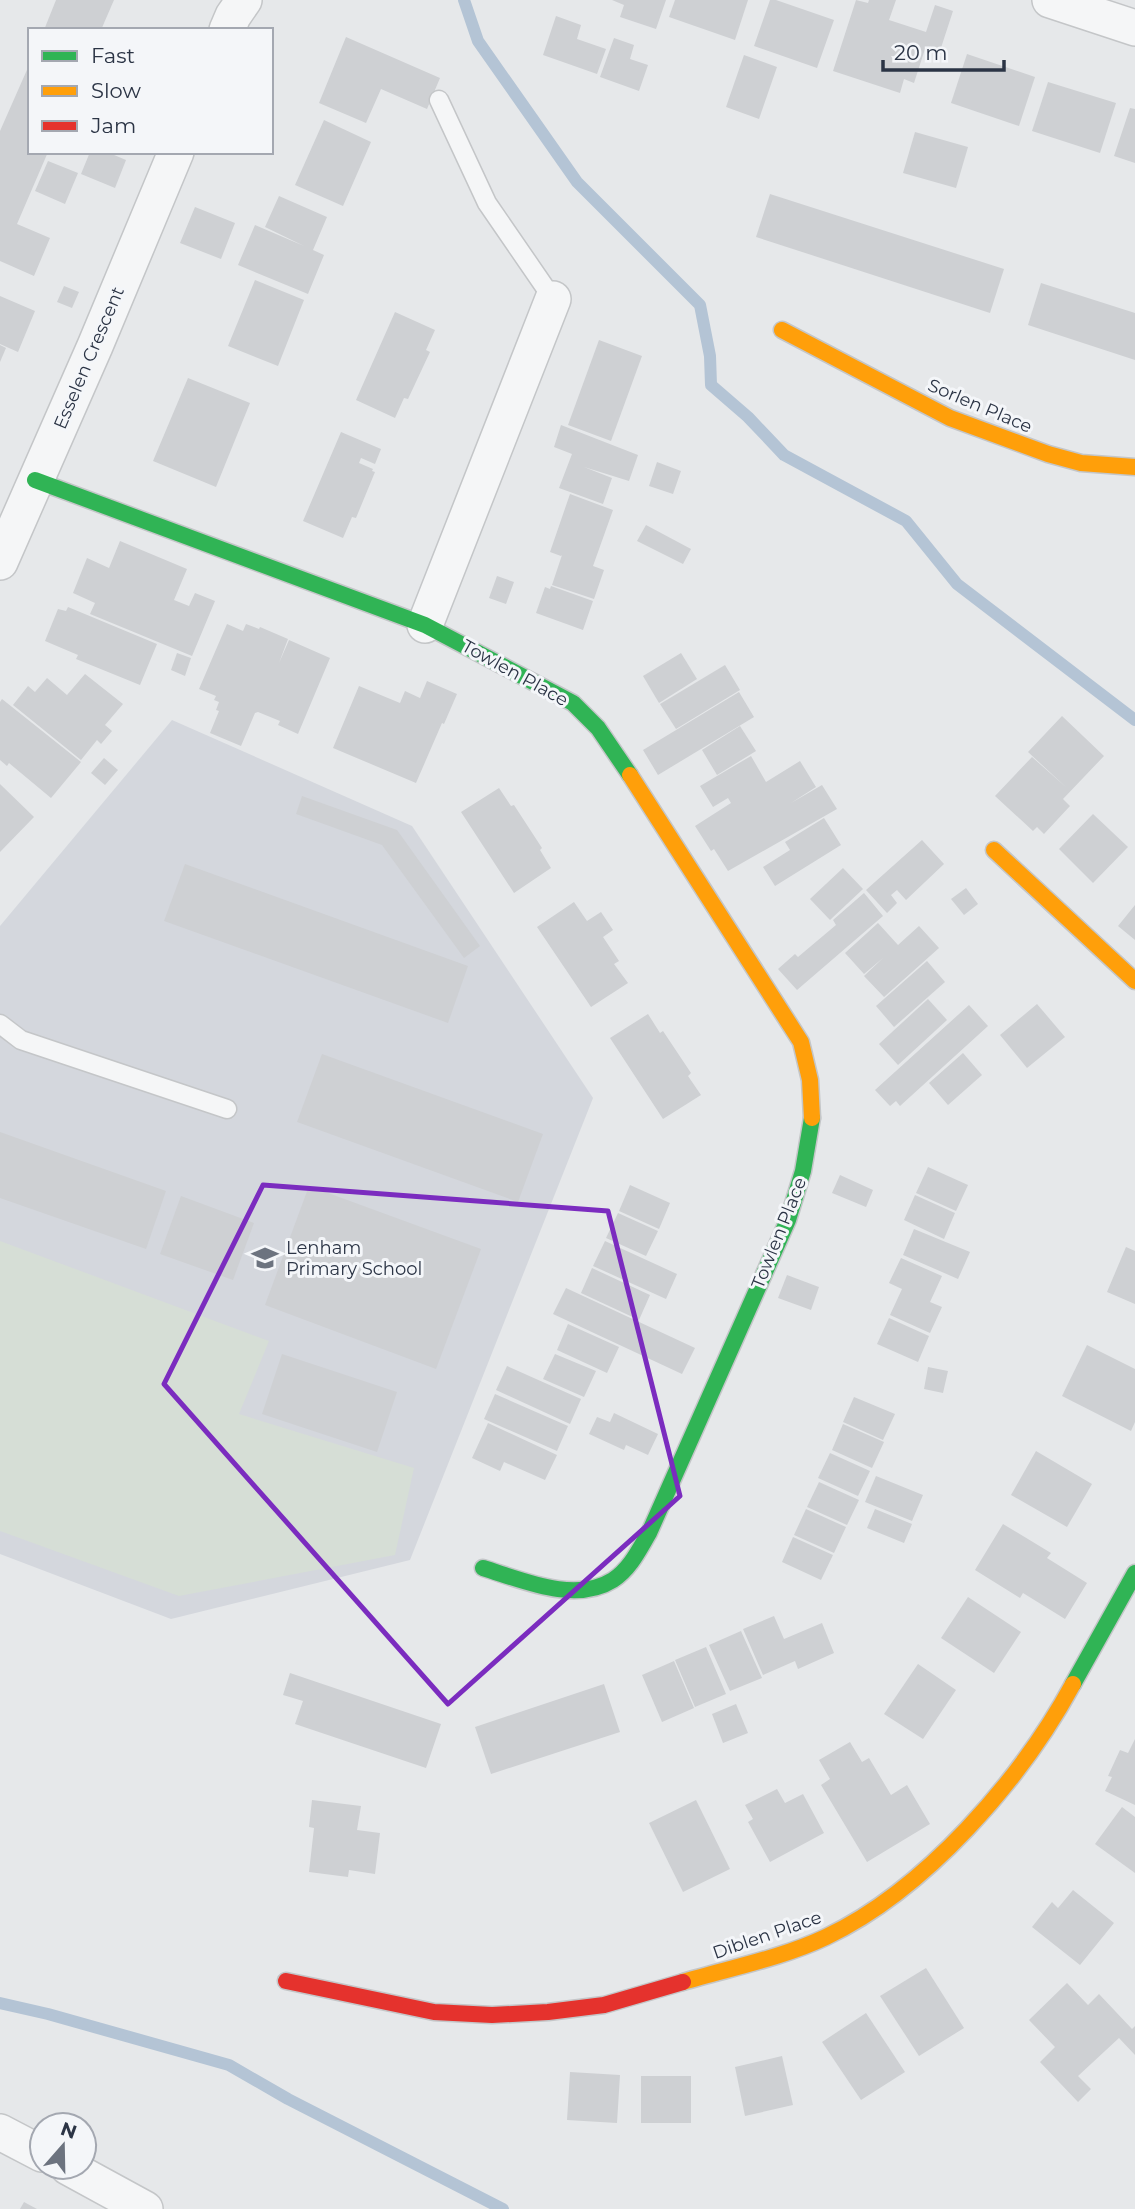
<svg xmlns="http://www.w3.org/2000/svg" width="1135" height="2209" viewBox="0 0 1135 2209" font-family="Montserrat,sans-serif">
  <rect width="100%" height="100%" fill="#e6e8ea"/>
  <polygon fill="#d4d7dd" points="172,720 412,826 593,1098 410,1560 171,1619 0,1554 0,926"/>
  <polygon fill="#d6ded6" points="0,1241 269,1341 239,1414 414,1468 395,1555 179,1596 0,1531"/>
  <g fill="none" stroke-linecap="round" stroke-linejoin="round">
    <g stroke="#b4c4d5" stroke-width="12">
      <polyline points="464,0 478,41 577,182 700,305 710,356 711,385 748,417 784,455 906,521 957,584 1135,720"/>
      <polyline points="0,2003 48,2014 229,2065 288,2099 503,2209"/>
    </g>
  </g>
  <g fill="#ced0d3">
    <polygon points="56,0 114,0 101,30 44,30"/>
    <polygon points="612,0 666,0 656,29 620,17 624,5"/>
    <polygon points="675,0 748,0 735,40 669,17"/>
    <polygon points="770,0 776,0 834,20 817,68 754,46"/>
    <polygon points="856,0 868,3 869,0 896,0 889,20 926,32 935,5 953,11 939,54 925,49 914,83 904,79 900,93 833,71"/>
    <polygon points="556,16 581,25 577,39 606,49 597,74 543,55"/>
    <polygon points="346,37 440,78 427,109 381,89 366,123 319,103"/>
    <polygon points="614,38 634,45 630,59 648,65 639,91 600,77"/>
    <polygon points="967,54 1035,77 1019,126 951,103"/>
    <polygon points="744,55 777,67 759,119 726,107"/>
    <polygon points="30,63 30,152 48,152 17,224 50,238 34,276 0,261 0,131"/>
    <polygon points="1048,82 1116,103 1100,153 1032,131"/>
    <polygon points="1130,108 1135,109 1135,163 1114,156"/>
    <polygon points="324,120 371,142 343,206 295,185"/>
    <polygon points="915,132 968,147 956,188 903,173"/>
    <polygon points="90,152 107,152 126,160 115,188 81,174"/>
    <polygon points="48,161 78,173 65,204 35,191"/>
    <polygon points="770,194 1004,269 990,313 756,237"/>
    <polygon points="279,196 327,217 313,250 324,255 308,294 238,265 255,225 304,246 265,227"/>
    <polygon points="195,207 235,223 221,259 180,243"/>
    <polygon points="255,280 304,300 278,366 228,346"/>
    <polygon points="1041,283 1135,313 1135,360 1028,325"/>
    <polygon points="64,286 79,292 72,308 57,302"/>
    <polygon points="0,296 35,311 18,352 0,344"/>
    <polygon points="395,312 435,330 426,350 430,352 408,399 404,398 395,418 356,400"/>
    <polygon points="599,340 642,356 611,441 568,425"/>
    <polygon points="0,345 6,348 0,362"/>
    <polygon points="188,378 250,403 216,487 153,461"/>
    <polygon points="561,425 638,455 629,481 584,467 612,478 603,504 559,488 572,454 554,447"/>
    <polygon points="341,432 381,449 375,464 361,458 359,463 373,469 372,471 375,472 356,518 352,517 343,538 303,521"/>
    <polygon points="657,462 681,471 673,494 649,486"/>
    <polygon points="570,494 613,510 593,566 604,570 594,599 552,585 562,555 561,556 550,552"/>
    <polygon points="646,525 691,549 683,564 637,541"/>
    <polygon points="120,541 187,569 174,600 189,606 195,593 215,601 192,656 90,614 95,603 73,593 87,558 109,568"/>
    <polygon points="497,576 514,582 506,604 489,598"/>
    <polygon points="551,586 593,601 583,630 536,613 545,587 550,589"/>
    <polygon points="68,607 157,644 140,685 76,659 78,655 45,641 58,609 66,611"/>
    <polygon points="227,624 243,631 246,624 259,629 260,627 288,639 279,663 289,640 330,658 298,734 278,725 280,721 258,712 255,713 241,746 210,733 219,711 216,710 219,702 214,700 216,696 199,689"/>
    <polygon points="177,653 191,658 185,676 171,670"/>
    <polygon points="681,653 697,679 659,703 643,676"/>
    <polygon points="725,665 740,690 676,729 660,704"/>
    <polygon points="85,674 123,704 105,725 112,731 101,744 97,740 81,760 13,705 28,686 35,692 47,678 67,695"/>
    <polygon points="427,681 457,694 444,724 442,723 416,783 333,748 359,686 400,703 405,691 420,698"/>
    <polygon points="739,692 754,717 658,775 643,750"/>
    <polygon points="2,699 81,762 51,798 9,763 7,766 0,760 0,702"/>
    <polygon points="1062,716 1104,756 1063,799 1070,806 1044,834 1037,827 1033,831 995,796 1032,757 1067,788 1028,752"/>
    <polygon points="740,726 756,751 717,775 702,750"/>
    <polygon points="751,756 766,782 800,761 816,787 791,803 822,785 837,809 728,871 714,849 711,851 695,826 731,803 728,798 713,807 700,786"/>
    <polygon points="104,758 118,770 105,785 91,773"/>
    <polygon points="0,784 34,817 0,852"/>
    <polygon points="499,788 511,806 514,805 542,848 540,850 551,868 514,893 461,812"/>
    <polygon points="302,796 397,830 480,946 464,958 382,845 296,814"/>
    <polygon points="1093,814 1128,847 1093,883 1059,849"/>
    <polygon points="824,818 841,845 775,886 763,867 790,850 785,842"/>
    <polygon points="922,840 944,864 906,900 897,890 891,895 897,903 887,913 866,890"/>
    <polygon points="185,864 468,966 448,1023 164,921"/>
    <polygon points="843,868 863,889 830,920 810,899"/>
    <polygon points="966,888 978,904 964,915 951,899"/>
    <polygon points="864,893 883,916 797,990 778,969 795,954 798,957 836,925 833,920"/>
    <polygon points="574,902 587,921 601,912 613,930 603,937 619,961 614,964 628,983 591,1007 537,927"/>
    <polygon points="1135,905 1135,940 1118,926"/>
    <polygon points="878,923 898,945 919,926 939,948 884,997 864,976 883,958 864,974 845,953"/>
    <polygon points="927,961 945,982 894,1027 876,1006"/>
    <polygon points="928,999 947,1020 898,1065 879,1044"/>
    <polygon points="1037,1004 1065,1037 1027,1068 1000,1035"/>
    <polygon points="969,1005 988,1026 900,1106 896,1101 890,1106 875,1090"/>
    <polygon points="648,1014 660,1033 663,1031 691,1073 688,1076 701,1095 663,1119 610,1038"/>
    <polygon points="963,1053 982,1075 948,1105 929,1083"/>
    <polygon points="322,1054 543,1134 518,1202 297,1122"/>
    <polygon points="0,1132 166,1191 146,1249 0,1198"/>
    <polygon points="928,1167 968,1185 956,1211 916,1193"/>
    <polygon points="840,1175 873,1190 866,1207 832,1193"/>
    <polygon points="630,1185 670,1203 659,1229 619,1211"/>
    <polygon points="309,1186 481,1249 436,1369 265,1305"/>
    <polygon points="915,1195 955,1213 944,1239 904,1220"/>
    <polygon points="181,1196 254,1223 233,1280 160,1254"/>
    <polygon points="618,1213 658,1231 646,1256 606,1238"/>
    <polygon points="914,1229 970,1252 958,1279 903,1255"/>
    <polygon points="605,1241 677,1274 666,1299 593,1266"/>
    <polygon points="1126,1247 1135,1251 1135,1304 1107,1292"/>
    <polygon points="901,1258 942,1276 930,1302 942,1307 930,1333 890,1315 902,1289 889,1283"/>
    <polygon points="592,1268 650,1295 639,1320 581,1293"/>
    <polygon points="787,1275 819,1287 811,1310 778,1298"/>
    <polygon points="566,1288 695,1348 682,1374 553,1314"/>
    <polygon points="889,1318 929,1336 918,1362 877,1344"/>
    <polygon points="568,1324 619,1347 607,1373 557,1350"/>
    <polygon points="1087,1345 1135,1369 1135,1422 1131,1431 1062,1396"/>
    <polygon points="282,1354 397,1392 377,1452 262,1414"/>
    <polygon points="555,1354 596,1371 584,1397 543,1379"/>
    <polygon points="507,1366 581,1399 570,1424 496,1390"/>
    <polygon points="928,1367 948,1371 943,1393 924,1389"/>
    <polygon points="495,1394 568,1426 557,1451 484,1419"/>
    <polygon points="854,1397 895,1414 883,1440 843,1422"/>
    <polygon points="614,1413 658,1434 648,1455 626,1445 624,1450 589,1434 597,1417 610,1422"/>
    <polygon points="488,1423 557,1455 545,1480 504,1462 500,1471 472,1458"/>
    <polygon points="843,1424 884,1442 872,1468 832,1450"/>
    <polygon points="1036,1451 1092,1484 1067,1527 1011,1495"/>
    <polygon points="830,1453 870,1471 858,1496 818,1478"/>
    <polygon points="876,1476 923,1495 912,1521 865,1502"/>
    <polygon points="819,1482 859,1500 847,1525 807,1507"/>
    <polygon points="806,1509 846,1527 834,1553 794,1535"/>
    <polygon points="875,1509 912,1524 904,1543 867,1528"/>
    <polygon points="1003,1524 1051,1553 1047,1558 1087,1583 1065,1619 1023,1593 1020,1598 975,1570"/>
    <polygon points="793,1537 833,1555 821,1580 782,1562"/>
    <polygon points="968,1597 1021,1632 994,1673 941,1638"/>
    <polygon points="774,1616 784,1639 822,1623 834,1653 798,1669 795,1661 763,1675 743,1629"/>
    <polygon points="741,1631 762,1678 730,1691 709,1645"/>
    <polygon points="706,1647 726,1694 695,1707 675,1660"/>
    <polygon points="674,1661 694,1708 662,1722 642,1675"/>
    <polygon points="918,1664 956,1690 923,1739 884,1714"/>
    <polygon points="290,1673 441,1724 426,1768 295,1724 303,1701 283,1695"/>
    <polygon points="604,1684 620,1732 491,1774 475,1727"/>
    <polygon points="736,1704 748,1733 723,1743 712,1714"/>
    <polygon points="1135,1739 1135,1805 1105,1791 1112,1777 1108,1776 1120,1750 1128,1753"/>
    <polygon points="850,1742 862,1762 869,1758 891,1795 907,1785 930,1824 867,1862 821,1785 830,1779 819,1760"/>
    <polygon points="777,1789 785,1803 803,1794 824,1833 770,1862 748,1822 753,1819 745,1805"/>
    <polygon points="312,1800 361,1806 357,1830 380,1833 375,1874 349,1870 348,1877 309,1872 314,1828 309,1827"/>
    <polygon points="696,1800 730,1869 683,1892 649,1823"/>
    <polygon points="1122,1807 1135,1817 1135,1873 1095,1844"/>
    <polygon points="1073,1890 1114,1923 1080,1965 1032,1927 1052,1902 1058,1908"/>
    <polygon points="926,1968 964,2028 919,2056 880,1996"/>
    <polygon points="1067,1983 1088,2005 1099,1994 1132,2029 1135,2026 1135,2055 1119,2038 1078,2076 1091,2089 1078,2102 1040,2062 1055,2047 1029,2020"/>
    <polygon points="866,2013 905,2072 861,2100 822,2042"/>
    <polygon points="782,2056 793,2105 745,2116 735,2067"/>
    <polygon points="570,2072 620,2075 617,2123 567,2120"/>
    <rect x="641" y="2076" width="50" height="47"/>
    <polygon points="24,2202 37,2209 20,2209"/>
  </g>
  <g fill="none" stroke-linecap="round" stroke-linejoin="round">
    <g stroke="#c4c6c8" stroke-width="21">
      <g id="lane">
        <polyline points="439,100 487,203 553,299"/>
        <polyline points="0,1024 21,1040 227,1109"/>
      </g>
    </g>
    <g stroke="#c4c6c8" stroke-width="38">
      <g id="street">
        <polyline points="1050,0 1135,28"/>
        <polyline points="227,30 233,16 244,0"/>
        <polyline points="0,562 95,346 176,152"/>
        <polyline points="425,625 553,299"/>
        <polyline points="0,2132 42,2154"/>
        <polyline points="68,2167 145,2209"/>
      </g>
    </g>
    <g stroke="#c4c6c8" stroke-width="19">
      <g id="fast">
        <polyline points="35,480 425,625 573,703 598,728 630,775"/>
        <path d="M483 1568C522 1580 575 1604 613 1580 630 1569 639 1550 649 1533L788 1220 803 1171 812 1118"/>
        <polyline points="1073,1684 1135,1573"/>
      </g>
    </g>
    <g stroke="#c4c6c8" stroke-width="19">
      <g id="slow">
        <polyline points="782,330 950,418 1048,454 1081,463 1135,467"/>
        <polyline points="630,775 801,1042 810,1080 812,1118"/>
        <polyline points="994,850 1135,981"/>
        <path d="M683 1982C730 1968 782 1958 826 1937 925 1890 1021 1780 1073 1684"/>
      </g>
    </g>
    <g stroke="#c4c6c8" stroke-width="19">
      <polyline id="jam" points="286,1981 434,2012 492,2015 548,2012 604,2005 683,1982"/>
    </g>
    <use href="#lane" stroke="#f5f6f7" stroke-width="18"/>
    <use href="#street" stroke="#f5f6f7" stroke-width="35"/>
    <use href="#fast" stroke="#30b455" stroke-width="16"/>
    <use href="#slow" stroke="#ff9f0a" stroke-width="16"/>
    <use href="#jam" stroke="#e5322d" stroke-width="16"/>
  </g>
  <path fill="none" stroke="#7b2cbf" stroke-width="5" stroke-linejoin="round" d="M263 1185 608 1211 680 1496 448 1704 164 1384Z"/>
  <defs>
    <g id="school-bare" transform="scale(2.1)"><path d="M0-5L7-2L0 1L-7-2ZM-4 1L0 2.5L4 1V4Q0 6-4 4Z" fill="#6c737f" stroke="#f4f6f9" stroke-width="2.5" paint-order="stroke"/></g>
  </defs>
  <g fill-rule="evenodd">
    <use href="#school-bare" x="265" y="1258"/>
  </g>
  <g text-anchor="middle" stroke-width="6" stroke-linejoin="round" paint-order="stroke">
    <g font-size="18" fill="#2b3445" stroke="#f4f6f9">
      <text transform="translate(89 358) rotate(-67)" y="6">Esselen Crescent</text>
      <text transform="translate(980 406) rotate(23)" y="6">Sorlen Place</text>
      <text transform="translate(515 673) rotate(29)" y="6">Towlen Place</text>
      <text transform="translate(779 1233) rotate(-68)" y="6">Towlen Place</text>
      <text transform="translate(767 1935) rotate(-19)" y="6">Diblen Place</text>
    </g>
    <g font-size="18" fill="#2b3445" stroke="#f4f6f9" text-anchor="start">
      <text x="286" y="1254">Lenham<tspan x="286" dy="21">Primary School</tspan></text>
    </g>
  </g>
  <rect x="28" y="28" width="245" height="126" fill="#f4f6f9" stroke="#a4a8b1" stroke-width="2"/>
  <rect x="42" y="51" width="35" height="10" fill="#30b455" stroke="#a4a8b1" stroke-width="2"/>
  <text x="91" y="63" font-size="21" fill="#2b3445">Fast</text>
  <rect x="42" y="86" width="35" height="10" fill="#ff9f0a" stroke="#a4a8b1" stroke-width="2"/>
  <text x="91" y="98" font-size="21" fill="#2b3445">Slow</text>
  <rect x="42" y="121" width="35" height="10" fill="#e5322d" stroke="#a4a8b1" stroke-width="2"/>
  <text x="91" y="133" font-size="21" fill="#2b3445">Jam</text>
  <g transform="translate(63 2146) rotate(20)"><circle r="33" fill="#f4f6f9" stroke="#a4a8b1" stroke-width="2"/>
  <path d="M0-5L12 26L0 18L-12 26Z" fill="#6c737f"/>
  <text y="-10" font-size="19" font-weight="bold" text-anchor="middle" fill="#2b3445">N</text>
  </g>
  <path d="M883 60v10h121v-10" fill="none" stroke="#2b3445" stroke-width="3.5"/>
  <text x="894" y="60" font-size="21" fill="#2b3445" stroke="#f4f6f9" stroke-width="5" paint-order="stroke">20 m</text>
</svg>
